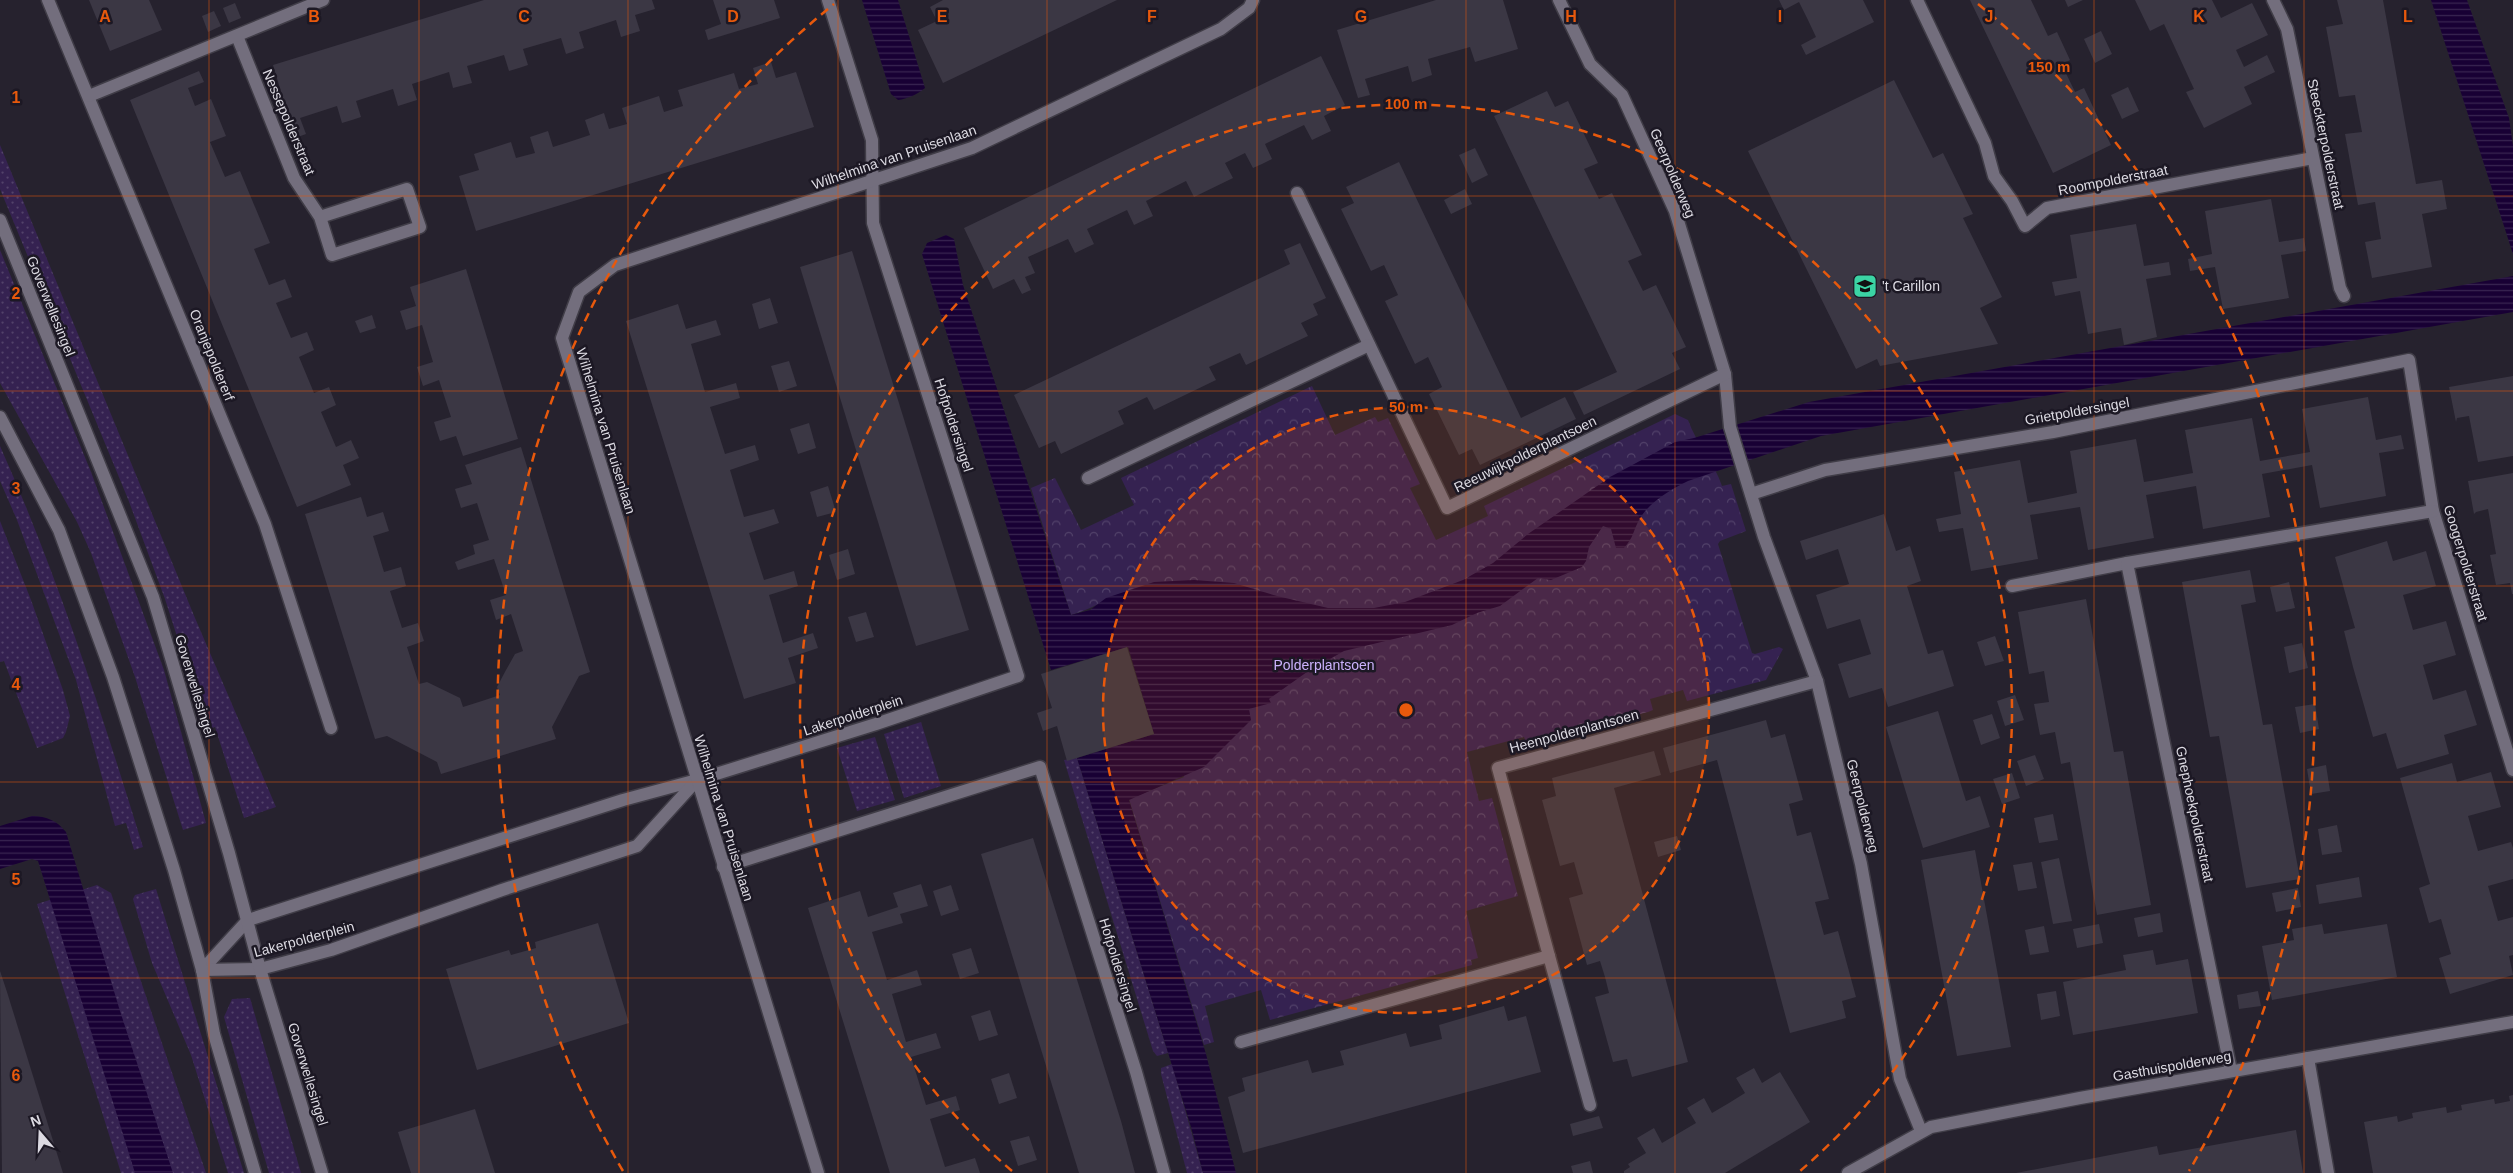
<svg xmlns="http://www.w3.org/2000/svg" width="2513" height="1173" viewBox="0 0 2513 1173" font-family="Helvetica,sans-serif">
  <defs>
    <pattern id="grass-dots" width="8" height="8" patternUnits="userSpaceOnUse" patternTransform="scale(1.25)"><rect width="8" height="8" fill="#352251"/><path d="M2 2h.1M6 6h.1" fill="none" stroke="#52426a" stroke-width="1.8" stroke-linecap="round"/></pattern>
    <pattern id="forest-crowns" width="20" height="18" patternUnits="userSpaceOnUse" patternTransform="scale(1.25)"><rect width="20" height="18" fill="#352251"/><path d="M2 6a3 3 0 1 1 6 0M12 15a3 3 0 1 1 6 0" fill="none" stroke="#52426a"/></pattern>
    <pattern id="water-rules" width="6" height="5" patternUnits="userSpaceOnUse" patternTransform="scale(1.25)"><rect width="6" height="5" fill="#180034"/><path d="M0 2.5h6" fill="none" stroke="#392551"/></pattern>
  </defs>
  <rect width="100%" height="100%" fill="#26222e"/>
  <g fill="url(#grass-dots)">
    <polygon points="0,145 195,618 276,807 244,818 215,727 207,730 165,599 128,499 0,189"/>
    <polygon points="0,250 91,472 164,670 206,823 183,830 135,677 91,553 77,522 0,383"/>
    <path d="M0 446C58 576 101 711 143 847L134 850 126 823 115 826 76 680 17 520 0 481Z"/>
    <polygon points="0,521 31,600 63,690 70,716 66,732 63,738 37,748 4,661 0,662"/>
    <polygon points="921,722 941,786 904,798 884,734"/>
    <polygon points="875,737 895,800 857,811 837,748"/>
    <polygon points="1077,758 1168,1053 1157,1056 1153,1051 1064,760"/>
    <polygon points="97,885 111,893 206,1173 121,1173 37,904"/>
    <polygon points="156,889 244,1173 228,1173 191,1055 152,963 133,899 135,895"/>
    <polygon points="250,998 301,1173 269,1173 224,1017 232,999"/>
    <polygon points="1172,1064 1203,1173 1187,1173 1161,1074 1161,1068"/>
  </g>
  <path fill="url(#forest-crowns)" d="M1312 386 1335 435 1375 417 1378 422 1388 418 1420 484 1410 488 1436 540 1488 516 1484 506 1675 414 1688 420C1697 445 1714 462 1722 486L1731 484 1746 531 1720 541 1718 544 1752 653 1755 654 1779 647 1783 649 1766 680 1687 701 1683 690 1650 699 1653 710 1648 712 1527 744 1524 737 1467 752 1479 801 1492 798 1518 896 1466 911 1478 958 1471 960 1472 965 1270 1020 1261 990 1205 1006 1214 1042 1204 1045 1129 799 1184 777 1124 593C1105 599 1090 610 1071 615L1031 488 1055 478 1081 530 1134 505 1121 478Z"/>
  <g fill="url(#water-rules)">
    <path d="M862 0H898L925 88C918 94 907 99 898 100L891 94Z"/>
    <polygon points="2431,0 2467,0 2509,118 2513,146 2513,254"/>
    <path d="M946 235 954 239 963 285 1071 615 1090 610 1106 598 1154 582 1194 580 1234 583 1277 596 1328 608H1374L1405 602 1463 580 1493 563 1528 534 1610 477 1675 442 1694 438 1809 402 2513 276V312L1821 436 1688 481C1670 490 1649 502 1639 520 1633 531 1634 537 1624 548H1616L1611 529 1603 526 1589 547 1586 561 1582 567 1551 580 1538 578 1500 606 1477 613 1452 625 1344 651 1307 672 1269 699 1271 703 1249 709 1251 720 1204 767 1129 800 1206 1054 1236 1173H1203L1191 1127 1077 758 1154 734 1128 647 1051 670 922 254 927 243Z"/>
    <path d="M32 816C47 816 57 821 66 832L120 1011 173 1173H135L38 861 32 859 0 869V826Z"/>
  </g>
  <g fill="#3b3744">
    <polygon points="89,0 149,0 162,30 110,51"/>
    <polygon points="484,0 652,0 655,9 635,15 640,31 621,37 616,20 579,32 584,48 566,54 561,38 523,49 528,65 519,68 509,71 504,55 467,66 472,83 453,88 449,72 412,84 417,100 398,106 393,89 356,101 361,117 352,120 342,123 337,106 300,118 306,134 295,138 273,65"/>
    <polygon points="713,0 774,0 780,18 708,40 705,30 721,24"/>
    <polygon points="943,0 1117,0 943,83 918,30 937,21 930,7"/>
    <polygon points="1436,0 1503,0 1518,49 1475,62 1470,47 1428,59 1432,75 1412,82 1408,66 1365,79 1370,95 1358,98 1337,30"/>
    <polygon points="1779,0 1863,0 1874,22 1806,55 1801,45 1816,37 1808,20 1799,2 1784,10"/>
    <polygon points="1970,0 2031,0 2048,36 2057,32 2070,60 2062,65 2075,92 2084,88 2111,145 2053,173"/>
    <polygon points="2065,0 2083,0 2068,7"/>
    <polygon points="2135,0 2212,0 2221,18 2252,3 2268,35 2236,50 2244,67 2267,55 2275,72 2244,87 2252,104 2204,128 2186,92 2194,89 2164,24 2150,31"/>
    <polygon points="2337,0 2383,0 2416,184 2442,180 2447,209 2422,214 2432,267 2372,278 2365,242 2381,239 2375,202 2358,205 2345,134 2362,132 2355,95 2339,97 2326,27 2343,24"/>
    <polygon points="235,3 241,18 229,23 223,8"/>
    <polygon points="214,11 221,26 208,32 202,16"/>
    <polygon points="2101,31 2112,54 2095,63 2084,39"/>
    <polygon points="1321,56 1345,105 1324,116 1331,131 1312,140 1304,125 1265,144 1272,159 1262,164 1253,168 1245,153 1225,163 1233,178 1194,197 1186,181 1146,201 1153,216 1134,225 1127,210 1087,229 1094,244 1075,253 1068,239 1028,257 1035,273 1025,277 1031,290 1022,294 1014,279 993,289 964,228"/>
    <polygon points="771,62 776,78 796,72 814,127 476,231 459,176 479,170 474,154 511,142 516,158 535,153 530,137 548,131 553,147 572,141 590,135 585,120 604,113 609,129 627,124 622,108 659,96 664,112 683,106 678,90 734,73 739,89 758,84 753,68"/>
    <polygon points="199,71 204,82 188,88 195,106 211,99 226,136 210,142 225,177 240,171 270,243 254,249 269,285 285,279 292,297 276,303 291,338 307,332 311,342 314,350 299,357 314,393 329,387 336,405 321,412 336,447 351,440 359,458 343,465 351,485 297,507 130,100"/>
    <polygon points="1894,80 1933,158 1943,153 1973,214 1963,218 2002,297 1980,308 1998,344 1880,366 1877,359 1856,369 1748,151"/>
    <polygon points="2128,87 2139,111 2122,119 2111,95"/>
    <polygon points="1547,91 1555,107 1568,101 1598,163 1584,169 1599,199 1612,193 1642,255 1628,261 1643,291 1656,285 1686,347 1672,353 1680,369 1584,415 1573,392 1617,372 1494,116"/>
    <polygon points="1475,148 1488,175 1472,183 1459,155"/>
    <polygon points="1399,162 1521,418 1565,397 1576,419 1480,465 1472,449 1459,455 1429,394 1442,387 1428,357 1415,364 1385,301 1398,295 1384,265 1371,271 1341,209 1354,203 1346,187"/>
    <polygon points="1465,189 1472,204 1451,214 1444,200"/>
    <polygon points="2271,199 2279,242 2304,238 2306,251 2281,255 2289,298 2223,309 2215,267 2190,271 2188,259 2212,254 2205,211"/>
    <polygon points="2136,224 2144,266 2169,262 2171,275 2146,279 2157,337 2124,345 2121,328 2088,334 2080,291 2055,296 2052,282 2077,278 2070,235"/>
    <polygon points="1300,243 1326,298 1313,304 1318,315 1301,323 1308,336 1246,365 1240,353 1209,367 1216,380 1154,410 1147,397 1118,411 1124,424 1061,454 1055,441 1039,448 1014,395 1290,264 1284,250"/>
    <polygon points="852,251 969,630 916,646 800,267"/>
    <polygon points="466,269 518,439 463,456 456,436 440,441 437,432 434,422 451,417 439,380 423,386 417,367 433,362 422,325 406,330 400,311 416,306 410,287"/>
    <polygon points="770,298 778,323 759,329 752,304"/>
    <polygon points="678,304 686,329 716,320 721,335 691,344 705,392 736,383 740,398 710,407 725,454 755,445 759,460 730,470 744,517 774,509 779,523 749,533 764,580 794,571 798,586 769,595 783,643 813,633 818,648 788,658 796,683 744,699 626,321"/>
    <polygon points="372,315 376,328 360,333 355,321"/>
    <polygon points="789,361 797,386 779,392 771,366"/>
    <polygon points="2513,376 2513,456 2478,462 2469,416 2457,418 2456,422 2449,387"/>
    <polygon points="2368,397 2376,440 2401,435 2404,449 2379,453 2386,496 2320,508 2312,465 2262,474 2270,517 2203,529 2196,486 2146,495 2154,538 2088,550 2080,507 2030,515 2038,559 1971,571 1963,528 1939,532 1936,519 1961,514 1954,472 2020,460 2028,503 2053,498 2077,493 2070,451 2136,439 2144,482 2156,480 2193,473 2185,430 2252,418 2260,461 2310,452 2302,409"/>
    <polygon points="809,423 816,448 798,454 790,429"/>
    <polygon points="521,447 590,672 579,676 552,727 556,739 441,774 437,762 387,736 375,739 305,514 361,497 367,517 383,512 389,531 373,536 384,572 401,567 406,586 390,591 402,628 418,623 424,641 407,647 419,684 427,682 460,698 463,707 482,701 500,695 497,687 506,670 515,654 523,651 511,614 496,620 490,600 506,595 494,559 458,570 455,562 475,554 473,545 489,540 477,503 461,508 455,489 472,484 465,465"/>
    <polygon points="2513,473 2513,594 2512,594 2510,583 2496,585 2490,555 2496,554 2488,509 2476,512 2474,514 2468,481"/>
    <polygon points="828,486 836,512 817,517 810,492"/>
    <polygon points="1884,514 1896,551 1910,546 1921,581 1907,586 1928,654 1943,650 1954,686 1888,707 1882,688 1849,698 1838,664 1871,654 1860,619 1827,629 1816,595 1849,584 1838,549 1806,560 1800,541"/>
    <polygon points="2387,541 2393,561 2426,551 2436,586 2403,595 2413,630 2446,621 2456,655 2423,665 2433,700 2466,690 2477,725 2444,735 2449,754 2397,769 2386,733 2373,737 2353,667 2344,631 2355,628 2335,557"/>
    <polygon points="848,549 855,574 837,580 829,555"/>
    <polygon points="2250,570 2256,602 2241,605 2263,725 2272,724 2300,879 2246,888 2219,736 2210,737 2182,582"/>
    <polygon points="2289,582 2295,608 2276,612 2270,587"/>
    <polygon points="2086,599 2114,752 2123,751 2151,905 2097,915 2070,762 2061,764 2055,732 2040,735 2034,704 2049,702 2044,671 2029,674 2018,612"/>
    <polygon points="866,612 874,637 856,642 848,617"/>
    <polygon points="1995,636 2004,661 1985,666 1977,642"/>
    <polygon points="2302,643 2308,668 2289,673 2284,647"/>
    <polygon points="1127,647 1154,734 1067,761 1057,726 1043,731 1037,713 1052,708 1041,674"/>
    <polygon points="2015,695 2024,720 2005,726 1997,701"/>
    <polygon points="2315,704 2319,729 2300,733 2295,707"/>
    <polygon points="1938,711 1966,801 1980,796 1990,827 1923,848 1886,727"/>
    <polygon points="1992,714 2000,738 1981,745 1973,720"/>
    <polygon points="1766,720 1771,738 1785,734 1803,800 1789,804 1797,836 1811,832 1829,899 1815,902 1824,935 1838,931 1856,997 1842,1001 1846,1018 1790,1033 1717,760 1670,773 1663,748"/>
    <polygon points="1654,751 1661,775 1614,788 1688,1062 1632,1077 1627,1059 1613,1062 1595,997 1609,993 1605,977 1600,961 1587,965 1569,898 1583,894 1574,862 1560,866 1542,800 1556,796 1552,778"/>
    <polygon points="2035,755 2044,779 2026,786 2017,761"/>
    <polygon points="2452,763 2457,782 2491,772 2501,807 2468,816 2478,851 2511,842 2513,848 2513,879 2488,886 2498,921 2513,917 2513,955 2509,956 2513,975 2450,994 2439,958 2451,954 2441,919 2429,923 2419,888 2430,884 2400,778"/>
    <polygon points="2326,765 2330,791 2311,794 2307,769"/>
    <polygon points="2012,773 2020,798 2002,804 1993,779"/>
    <polygon points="2053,814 2058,840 2039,843 2034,818"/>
    <polygon points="2337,825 2342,852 2322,855 2318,829"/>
    <polygon points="1677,836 1681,850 1658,857 1654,842"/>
    <polygon points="1033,838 1121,1121 1135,1173 1079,1173 981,854"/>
    <polygon points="1975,850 2011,1047 1957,1056 1921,860"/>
    <polygon points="2059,858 2072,921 2053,924 2041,862"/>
    <polygon points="2032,862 2037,888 2018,891 2013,865"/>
    <polygon points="2359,877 2362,897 2319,904 2316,885"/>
    <polygon points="921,884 928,906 900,914 903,923 872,932 887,980 917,970 922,985 892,994 906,1042 936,1033 941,1048 911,1057 926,1105 956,1096 960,1110 930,1119 945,1167 975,1158 980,1173 890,1173 808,908 860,891 868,917 898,907 893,893"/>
    <polygon points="951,885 959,910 941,916 933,891"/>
    <polygon points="2298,888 2301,907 2276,912 2272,893"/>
    <polygon points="2160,913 2163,932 2138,937 2134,918"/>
    <polygon points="598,923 629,1023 477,1070 446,969 509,950 511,955 536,948 535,942"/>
    <polygon points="2099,924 2103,943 2077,948 2073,929"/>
    <polygon points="2322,924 2324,934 2387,924 2397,977 2272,1000 2262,946 2294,940 2292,929"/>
    <polygon points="2044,926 2049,952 2030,955 2025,930"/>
    <polygon points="971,948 979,973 960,979 952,954"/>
    <polygon points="2153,950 2156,965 2188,959 2198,1013 2073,1035 2063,982 2126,970 2123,955"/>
    <polygon points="0,971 7,992 63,1173 2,1173"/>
    <polygon points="2056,991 2060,1016 2041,1020 2037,994"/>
    <polygon points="2258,991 2261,1006 2239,1009 2237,995"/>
    <polygon points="1504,1006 1508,1021 1526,1016 1541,1072 1243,1153 1228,1097 1245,1091 1242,1078 1308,1060 1312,1073 1344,1065 1340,1051 1406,1033 1410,1047 1442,1039 1439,1025"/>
    <polygon points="990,1010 998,1035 979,1041 971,1016"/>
    <polygon points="1754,1068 1762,1083 1780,1072 1810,1122 1725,1173 1624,1173 1624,1171 1630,1167 1628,1164 1646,1153 1637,1138 1654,1128 1662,1143 1696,1123 1687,1108 1704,1098 1712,1113 1729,1103 1745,1093 1736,1078"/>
    <polygon points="1009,1073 1017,1098 999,1104 991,1079"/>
    <polygon points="2513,1095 2513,1173 2373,1173 2364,1122 2397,1116 2398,1122 2413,1118 2412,1113 2446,1107 2447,1113 2462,1110 2461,1105 2494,1099 2495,1104 2510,1101 2509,1096"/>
    <polygon points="475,1109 495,1173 411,1173 398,1132"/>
    <polygon points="1599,1116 1603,1128 1573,1136 1570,1124"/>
    <polygon points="2296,1130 2303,1173 2016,1173 2157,1146 2159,1155"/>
    <polygon points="1029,1136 1037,1160 1018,1166 1010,1141"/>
    <polygon points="1590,1161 1593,1173 1573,1173 1571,1166"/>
  </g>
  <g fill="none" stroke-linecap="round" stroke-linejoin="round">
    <g stroke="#403d47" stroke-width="15">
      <g id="minor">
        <polyline points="48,0 265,524 331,728"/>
        <polyline points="1559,0 1590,64 1622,95 1675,211 1725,374 1730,427 1764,537 1817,681 1861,864 1900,1079 1921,1131"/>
        <polyline points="1917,0 1985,143 1994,176 2012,201 2025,226 2047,208 2313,158"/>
        <polyline points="2273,0 2287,29 2340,288 2344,296"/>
        <polyline points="237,36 294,178 320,217 407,189 420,227 332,255 320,217"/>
        <polyline points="89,96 323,0"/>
        <polyline points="1297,193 1447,508 1725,374"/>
        <polyline points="1088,478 1369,345"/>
        <polyline points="1751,494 1825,470 2053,432 2409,360 2433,511 2513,770"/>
        <polyline points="2012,586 2127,563"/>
        <polyline points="723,867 1040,767 1136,1072 1164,1173"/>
        <polyline points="1549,956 1590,1105"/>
        <polyline points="202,970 248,920 623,800 697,780 876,724 1018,676 873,223 872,140 828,0"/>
        <polyline points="202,970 260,969 331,950 502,890 637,846 697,780"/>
        <polyline points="1241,1042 1549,956 1498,768 1817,681"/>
        <polyline points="2308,1058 2328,1173"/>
        <polyline points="2231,1071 2127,563 2433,511"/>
        <polyline points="1848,1173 1931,1127 2080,1098 2513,1022"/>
      </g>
    </g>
    <g stroke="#403d47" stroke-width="15">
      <polyline id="tertiary" points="818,1173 562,338 579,292 615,265 972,148 1221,29 1249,8 1253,0"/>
    </g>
    <g stroke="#403d47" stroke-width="15">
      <g id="secondary">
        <polyline points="0,220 153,597 229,853 260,969 322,1173"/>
        <polyline points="0,417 59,530 113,677 174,870 202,970 214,1034 255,1173"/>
      </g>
    </g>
    <use href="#minor" stroke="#736e7d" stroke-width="12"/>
    <use href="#tertiary" stroke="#736e7d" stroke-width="12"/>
    <use href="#secondary" stroke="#736e7d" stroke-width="12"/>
  </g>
  <path fill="none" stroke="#e8590c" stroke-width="1" stroke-opacity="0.55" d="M209 0V1173M419 0V1173M628 0V1173M838 0V1173M1047 0V1173M1257 0V1173M1466 0V1173M1675 0V1173M1885 0V1173M2094 0V1173M2304 0V1173M0 196H2513M0 391H2513M0 586H2513M0 782H2513M0 978H2513"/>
  <circle cx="1406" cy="710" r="303" fill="#e8590c" fill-opacity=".12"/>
  <g fill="none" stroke="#e8590c" stroke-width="2.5" stroke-dasharray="9 6">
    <circle cx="1406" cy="710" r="303"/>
    <path d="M1012 1171A606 606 0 1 1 1800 1171"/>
    <path d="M623 1171A909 909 0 0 1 834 4M1978 4A909 909 0 0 1 2189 1171"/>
  </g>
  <defs>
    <g id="school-square" transform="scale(1.25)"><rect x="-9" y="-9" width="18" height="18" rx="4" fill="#3bd4a4" stroke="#1c1824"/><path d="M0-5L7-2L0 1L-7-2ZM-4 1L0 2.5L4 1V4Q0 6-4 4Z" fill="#111"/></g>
  </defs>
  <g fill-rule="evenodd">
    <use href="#school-square" x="1865" y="286"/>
  </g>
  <g text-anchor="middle" stroke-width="5" stroke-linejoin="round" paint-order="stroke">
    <g font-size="14" fill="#dcdae2" stroke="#1c1824">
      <text transform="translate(289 122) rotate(67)" y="5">Nessepolderstraat</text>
      <text transform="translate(2326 144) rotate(78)" y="5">Steeckterpolderstraat</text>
      <text transform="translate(894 157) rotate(-19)" y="5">Wilhelmina van Pruisenlaan</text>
      <text transform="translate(1673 173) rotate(67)" y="5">Geerpolderweg</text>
      <text transform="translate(2113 180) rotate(-11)" y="5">Roompolderstraat</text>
      <text transform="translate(51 306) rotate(68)" y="5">Goverwellesingel</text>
      <text transform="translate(212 355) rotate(68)" y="5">Oranjepoldererf</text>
      <text transform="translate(2077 411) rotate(-10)" y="5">Grietpoldersingel</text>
      <text transform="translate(954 425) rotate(72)" y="5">Hofpoldersingel</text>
      <text transform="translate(606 431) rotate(73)" y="5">Wilhelmina van Pruisenlaan</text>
      <text transform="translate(1525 454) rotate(-26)" y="5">Reeuwijkpolderplantsoen</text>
      <text transform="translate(2466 563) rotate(73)" y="5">Googerpolderstraat</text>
      <text transform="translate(195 686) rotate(73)" y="5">Goverwellesingel</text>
      <text transform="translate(853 715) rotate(-18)" y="5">Lakerpolderplein</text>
      <text transform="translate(1574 731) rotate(-15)" y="5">Heenpolderplantsoen</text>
      <text transform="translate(1863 806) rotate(76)" y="5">Geerpolderweg</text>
      <text transform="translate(2195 814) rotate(78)" y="5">Gnephoekpolderstraat</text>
      <text transform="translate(724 818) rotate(73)" y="5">Wilhelmina van Pruisenlaan</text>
      <text transform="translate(304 939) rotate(-15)" y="5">Lakerpolderplein</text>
      <text transform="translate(1118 965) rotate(73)" y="5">Hofpoldersingel</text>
      <text transform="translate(2172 1066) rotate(-10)" y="5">Gasthuispolderweg</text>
      <text transform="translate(308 1074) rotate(73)" y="5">Goverwellesingel</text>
    </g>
    <g font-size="14" fill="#dcdae2" stroke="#1c1824" text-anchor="start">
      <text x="1882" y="291">'t Carillon</text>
    </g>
    <g font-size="14" fill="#cbb2fc" stroke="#1c1824">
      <text x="1324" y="670">Polderplantsoen</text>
    </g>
  </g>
  <g font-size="16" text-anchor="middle" font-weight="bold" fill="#e8590c" stroke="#1c1824" stroke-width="5" stroke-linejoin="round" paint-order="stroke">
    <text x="105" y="22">A</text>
    <text x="314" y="22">B</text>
    <text x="524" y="22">C</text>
    <text x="733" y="22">D</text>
    <text x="942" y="22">E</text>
    <text x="1152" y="22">F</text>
    <text x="1361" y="22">G</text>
    <text x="1571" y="22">H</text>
    <text x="1780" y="22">I</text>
    <text x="1989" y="22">J</text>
    <text x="2199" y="22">K</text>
    <text x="2408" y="22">L</text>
    <text x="16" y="103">1</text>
    <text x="16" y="299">2</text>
    <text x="16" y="494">3</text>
    <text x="16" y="690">4</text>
    <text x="16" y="885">5</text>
    <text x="16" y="1081">6</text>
  </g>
  <circle cx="1406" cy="710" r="8" fill="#e8590c" stroke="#1c1824" stroke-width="2.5"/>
  <g font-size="15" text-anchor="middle" font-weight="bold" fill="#e8590c" stroke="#1c1824" stroke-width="5" stroke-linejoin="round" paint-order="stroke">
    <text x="2049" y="72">150 m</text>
    <text x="1406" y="109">100 m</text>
    <text x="1406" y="412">50 m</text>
  </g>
  <g transform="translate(40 1133) rotate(341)" stroke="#1c1824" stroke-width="4" paint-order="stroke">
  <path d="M0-4L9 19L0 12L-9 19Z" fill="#dcdae2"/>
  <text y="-8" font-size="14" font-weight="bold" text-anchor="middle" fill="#dcdae2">N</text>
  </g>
</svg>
